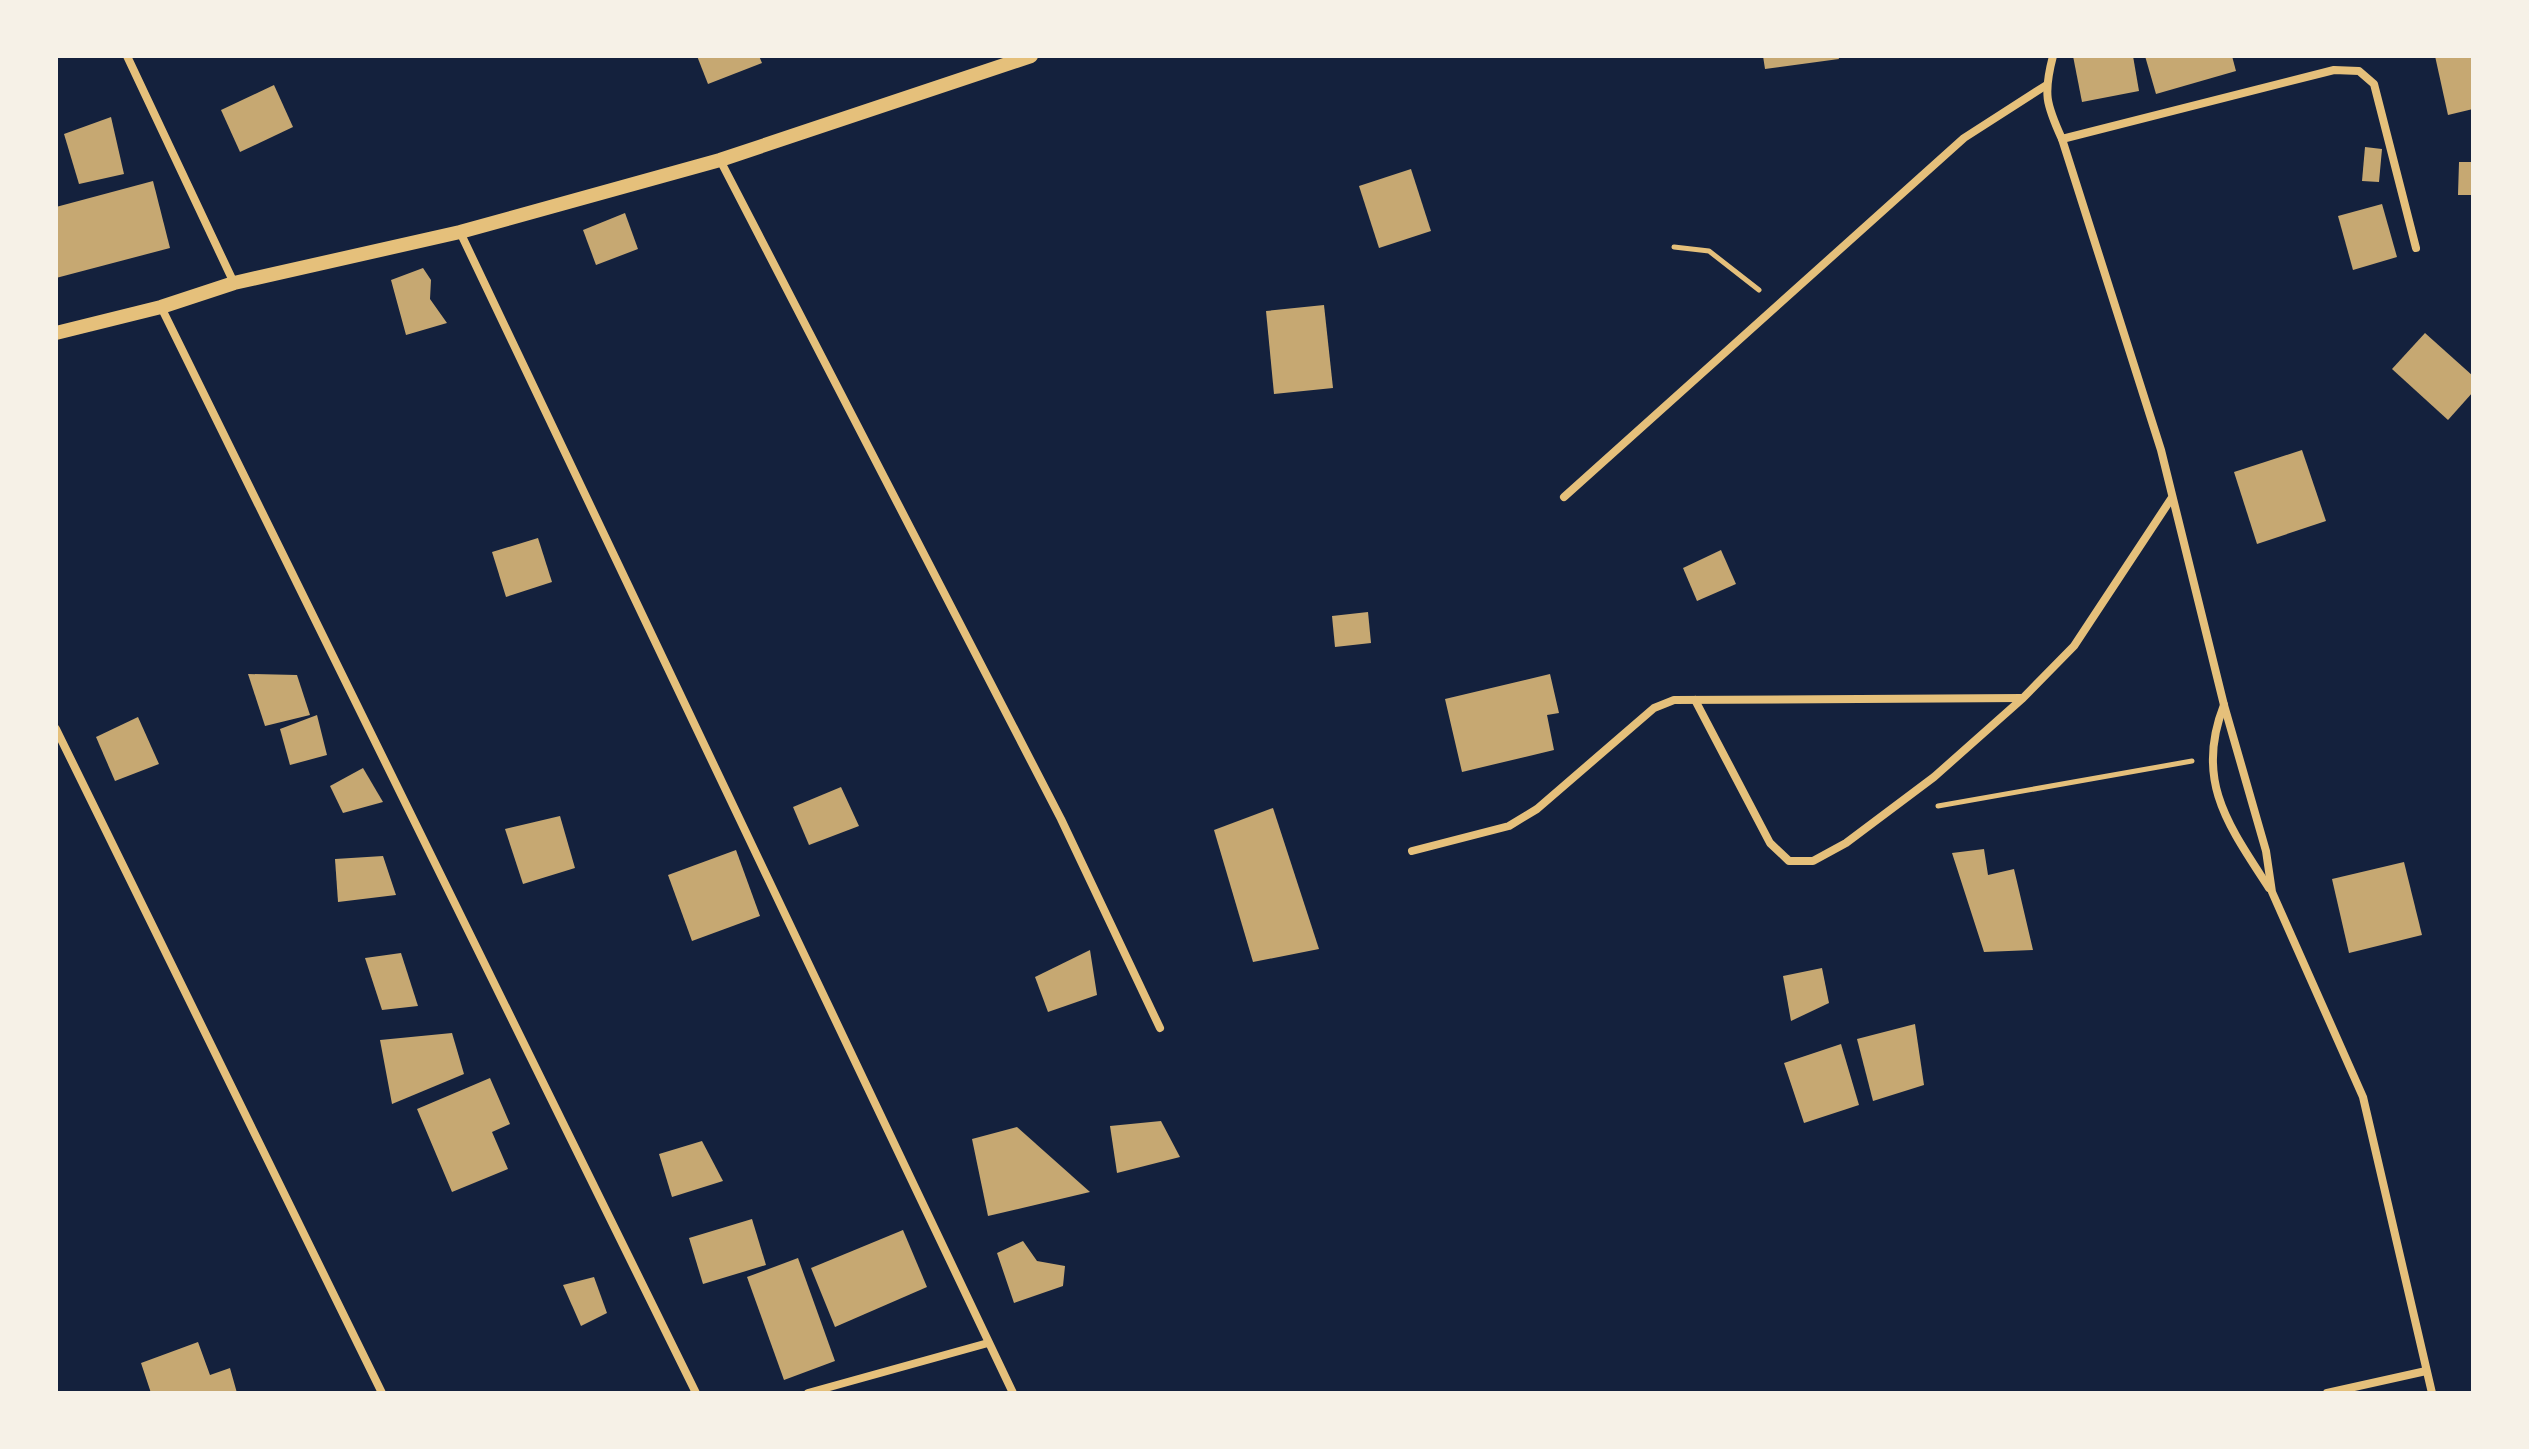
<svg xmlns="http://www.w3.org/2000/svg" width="2529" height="1449" viewBox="0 0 2529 1449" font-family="Poppins,sans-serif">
  <rect width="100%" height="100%" fill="#14213d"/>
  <g fill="#c6a872">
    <polygon points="697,56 759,56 762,63 708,84"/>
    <polygon points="1763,56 1838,56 1839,59 1765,69"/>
    <polygon points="2073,56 2133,56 2139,91 2082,102"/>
    <polygon points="2145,56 2232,56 2236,71 2156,94"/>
    <polygon points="2435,56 2473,56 2473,109 2448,115"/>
    <polygon points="274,85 293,127 240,152 221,110"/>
    <polygon points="111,117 124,174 79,184 64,134"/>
    <polygon points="2365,147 2382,149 2379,182 2362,181"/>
    <polygon points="2459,162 2473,162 2473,195 2458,195"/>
    <polygon points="1411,169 1431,231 1379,248 1359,186"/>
    <polygon points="153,181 170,248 56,278 56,207"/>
    <polygon points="2382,204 2397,257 2353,270 2338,216"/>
    <polygon points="625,213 638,249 596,265 583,230"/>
    <polygon points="423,268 431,280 430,299 447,323 406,335 391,280"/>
    <polygon points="1324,305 1333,388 1274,394 1266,311"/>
    <polygon points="2425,333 2473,376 2473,392 2448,420 2392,369"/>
    <polygon points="2302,450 2326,521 2257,544 2234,472"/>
    <polygon points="538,538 552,582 506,597 492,552"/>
    <polygon points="1721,550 1736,584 1697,601 1683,568"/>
    <polygon points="1368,612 1371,643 1335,647 1332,616"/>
    <polygon points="248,674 297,675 310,715 265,726"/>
    <polygon points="1550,674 1559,713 1547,715 1554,750 1462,772 1445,699"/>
    <polygon points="317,715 327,755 290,765 280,729"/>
    <polygon points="138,717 159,764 115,781 96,737"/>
    <polygon points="363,768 383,802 343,813 330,786"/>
    <polygon points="841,787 859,826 809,845 793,807"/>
    <polygon points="1273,808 1319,949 1253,962 1214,830"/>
    <polygon points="560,816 575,868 523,884 505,829"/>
    <polygon points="1984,849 1988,875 2014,869 2033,950 1984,952 1952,853"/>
    <polygon points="736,850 760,916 692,941 668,875"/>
    <polygon points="383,856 396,895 338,902 335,859"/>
    <polygon points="2404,862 2422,935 2349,953 2332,879"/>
    <polygon points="1090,950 1097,995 1048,1012 1035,977"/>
    <polygon points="401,953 418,1006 382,1010 365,958"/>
    <polygon points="1822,968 1829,1003 1791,1021 1783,976"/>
    <polygon points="1915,1024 1924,1085 1873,1101 1857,1039"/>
    <polygon points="452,1033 464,1074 392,1104 380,1040"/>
    <polygon points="1841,1044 1859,1105 1804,1123 1784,1063"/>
    <polygon points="490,1078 510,1124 492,1132 508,1169 452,1192 417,1109"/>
    <polygon points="1161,1121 1180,1157 1117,1173 1110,1126"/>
    <polygon points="1017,1127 1090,1192 988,1216 972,1139"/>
    <polygon points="702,1141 723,1181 672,1197 659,1154"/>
    <polygon points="752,1219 766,1265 703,1284 689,1238"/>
    <polygon points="903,1230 927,1287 835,1327 811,1268"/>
    <polygon points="1023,1241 1037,1261 1065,1266 1063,1286 1014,1303 997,1253"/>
    <polygon points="798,1258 835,1361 784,1380 747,1277"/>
    <polygon points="594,1277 607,1313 581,1326 563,1285"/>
    <polygon points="198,1342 210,1375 230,1368 237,1393 151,1393 141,1363"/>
  </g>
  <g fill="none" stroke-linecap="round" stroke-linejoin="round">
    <g stroke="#e5c07b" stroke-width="5">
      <polyline points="1674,247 1709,251 1759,290"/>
      <polyline points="1938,806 2192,761"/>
    </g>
    <g stroke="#e5c07b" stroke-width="8">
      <polyline points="127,56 234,283"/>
      <path d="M2053 56C2043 94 2046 104 2062 139L2334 70 2359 71 2374 84 2416 248"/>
      <polyline points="2062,139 2161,450 2224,705 2266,851 2272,892 2363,1097 2432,1393"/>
      <polyline points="720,160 1061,819 1160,1028"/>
      <polyline points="460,232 1013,1393"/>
      <polyline points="161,307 696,1393"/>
      <polyline points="1564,497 1964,138 2045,86"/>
      <polyline points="1695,700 1770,843 1789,861 1813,861 1846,843 1934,777 2023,698 2074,646 2171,499"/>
      <path d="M2224 705C2194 781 2229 826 2269 888"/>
      <polyline points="56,729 382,1393"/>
      <polyline points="1412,851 1509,826 1537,809 1654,708 1674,700 2022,698"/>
      <polyline points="808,1393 988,1343"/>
      <polyline points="2327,1393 2426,1371"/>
    </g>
    <polyline stroke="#e5c07b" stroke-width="14" points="56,333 161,307 234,283 460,232 720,160 1031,56"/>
  </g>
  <rect width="2529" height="1449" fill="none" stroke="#f6f1e7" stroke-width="116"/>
</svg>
